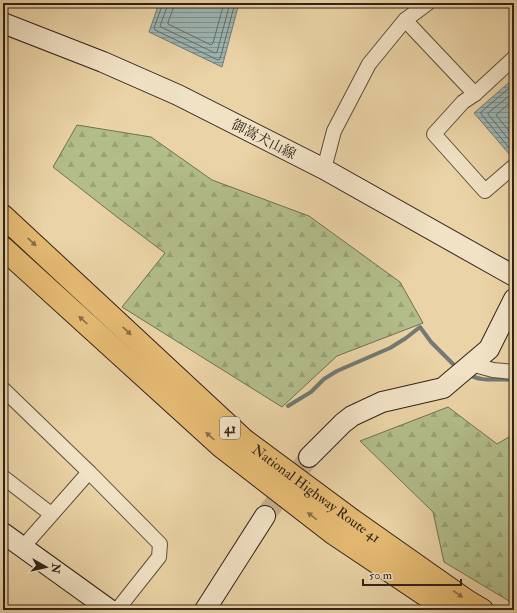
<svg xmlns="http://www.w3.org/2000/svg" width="517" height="613" viewBox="0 0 517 613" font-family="'IM FELL Double Pica','Noto Serif JP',serif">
  <defs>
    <pattern id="forest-firs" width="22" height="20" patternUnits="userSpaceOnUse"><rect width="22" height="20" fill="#b2bd8a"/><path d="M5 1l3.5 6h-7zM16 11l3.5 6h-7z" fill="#99a276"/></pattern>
    <pattern id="water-rules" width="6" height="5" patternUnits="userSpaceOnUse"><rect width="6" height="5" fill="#9cb5b2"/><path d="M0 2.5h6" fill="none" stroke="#809390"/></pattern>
  </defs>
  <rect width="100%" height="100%" fill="#ead3a6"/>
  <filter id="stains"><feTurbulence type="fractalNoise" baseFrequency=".005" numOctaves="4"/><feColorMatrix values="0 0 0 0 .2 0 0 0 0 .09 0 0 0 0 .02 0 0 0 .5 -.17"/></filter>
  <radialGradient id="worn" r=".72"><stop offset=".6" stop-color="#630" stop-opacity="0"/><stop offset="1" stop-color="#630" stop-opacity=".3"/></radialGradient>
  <g fill="url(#forest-firs)" stroke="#717051">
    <polygon points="77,125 151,137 212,180 309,216 400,282 423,323 337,356 282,407 122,307 165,253 117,217 53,167"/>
    <polygon points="448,407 497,444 514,434 514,604 444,562 433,512 360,441"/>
  </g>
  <g fill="url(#water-rules)" stroke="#717a74">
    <polygon points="159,3 239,3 222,67 149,32"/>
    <polygon points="512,80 514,82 514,153 511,156 474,113"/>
  </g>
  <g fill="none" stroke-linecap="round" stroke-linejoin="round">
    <g stroke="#666c65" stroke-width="1">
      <polyline points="163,3 154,28 155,30 218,60 220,59 235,3"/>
      <polyline points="168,3 167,7 160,26 161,27 215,53 217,52 230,3"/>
      <polyline points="174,3 173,9 168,22 168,24 211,45 213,43 224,3"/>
      <polyline points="514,84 481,112 481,114 511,150 514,151"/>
      <polyline points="514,92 488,113 488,114 514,146"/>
      <polyline points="514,99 496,115 514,137"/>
    </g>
    <g stroke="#717a74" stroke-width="4">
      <path d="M468 374C482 383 498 378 514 380"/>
      <polyline points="288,406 311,392 324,379 337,371 390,348 406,338 420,327 431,342 457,368"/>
    </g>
    <polyline stroke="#c5b08a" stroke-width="20" stroke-dasharray="20 10" stroke-linecap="butt" points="265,516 309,457"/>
    <g stroke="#5e4e3c" stroke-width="16">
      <g id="street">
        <polyline points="405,20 475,94"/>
        <polyline points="514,58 475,94 463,102 434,134 485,191 514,166"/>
        <polyline points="324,169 334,131 369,64 405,20 428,3"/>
        <polyline points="471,364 493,370 514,372"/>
        <polyline points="3,389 90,473 160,544 159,557 117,610"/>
        <polyline points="3,477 51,514"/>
        <polyline points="23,547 89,472"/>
      </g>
    </g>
    <g stroke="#302218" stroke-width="22">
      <g id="secondary">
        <polyline points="3,23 103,62 178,95 324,169 514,276"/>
        <polyline points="309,457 343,423 352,416 382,402 443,388 489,349 514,299"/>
        <polyline points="3,533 110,610"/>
        <polyline points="205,610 265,516"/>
      </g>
    </g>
    <g stroke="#302218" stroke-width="24">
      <g id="highway">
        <path id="s1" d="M3 216 244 440 352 520 467 601 482 610"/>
        <polyline points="3,248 222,447 333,533 448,610"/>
      </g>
    </g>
    <use href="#street" stroke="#f1e2c5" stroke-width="14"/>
    <use href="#secondary" stroke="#f1e2c5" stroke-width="20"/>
    <use href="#highway" stroke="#e5ba73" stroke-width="22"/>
  </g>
  <defs><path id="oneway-solid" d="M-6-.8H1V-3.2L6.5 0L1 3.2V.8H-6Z"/></defs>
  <g fill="#8a6e46">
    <use href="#oneway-solid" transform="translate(32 242) rotate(43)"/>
    <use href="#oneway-solid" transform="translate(83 320) rotate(-138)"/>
    <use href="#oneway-solid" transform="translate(127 331) rotate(43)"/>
    <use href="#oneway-solid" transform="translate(210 436) rotate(-138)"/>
    <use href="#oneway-solid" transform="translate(312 516) rotate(-142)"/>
    <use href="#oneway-solid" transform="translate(458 594) rotate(35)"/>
  </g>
  <g text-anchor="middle" stroke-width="3.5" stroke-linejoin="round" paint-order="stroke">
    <rect fill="#f1e2c5" stroke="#6a5c4c" stroke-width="1" x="220" y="417" width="20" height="22" rx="3"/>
    <g font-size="13" font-weight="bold" fill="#302218">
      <text x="230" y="433">41</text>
    </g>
    <g font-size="14" fill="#302218" stroke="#f1e2c5">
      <text transform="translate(264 139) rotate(27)" y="5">御嵩犬山線</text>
      <text dy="5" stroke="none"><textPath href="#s1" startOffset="419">National Highway Route 41</textPath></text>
    </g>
  </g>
  <rect width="517" height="613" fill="none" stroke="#ead3a6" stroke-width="16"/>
  <rect x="4" y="4" width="509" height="605" fill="none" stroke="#302218" stroke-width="2"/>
  <rect x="8" y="8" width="501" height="597" fill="none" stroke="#302218"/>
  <g transform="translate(46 567) rotate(98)" stroke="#f1e2c5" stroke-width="3" paint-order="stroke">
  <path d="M0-3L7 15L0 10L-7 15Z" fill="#302218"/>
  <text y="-6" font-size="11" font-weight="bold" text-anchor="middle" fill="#302218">N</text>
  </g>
  <path d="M363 579v6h98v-6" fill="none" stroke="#302218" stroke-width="2"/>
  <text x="369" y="579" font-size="12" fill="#302218" stroke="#f1e2c5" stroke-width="3" paint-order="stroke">50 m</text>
  <rect width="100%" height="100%" filter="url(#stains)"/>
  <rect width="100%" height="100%" fill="url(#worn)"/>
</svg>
